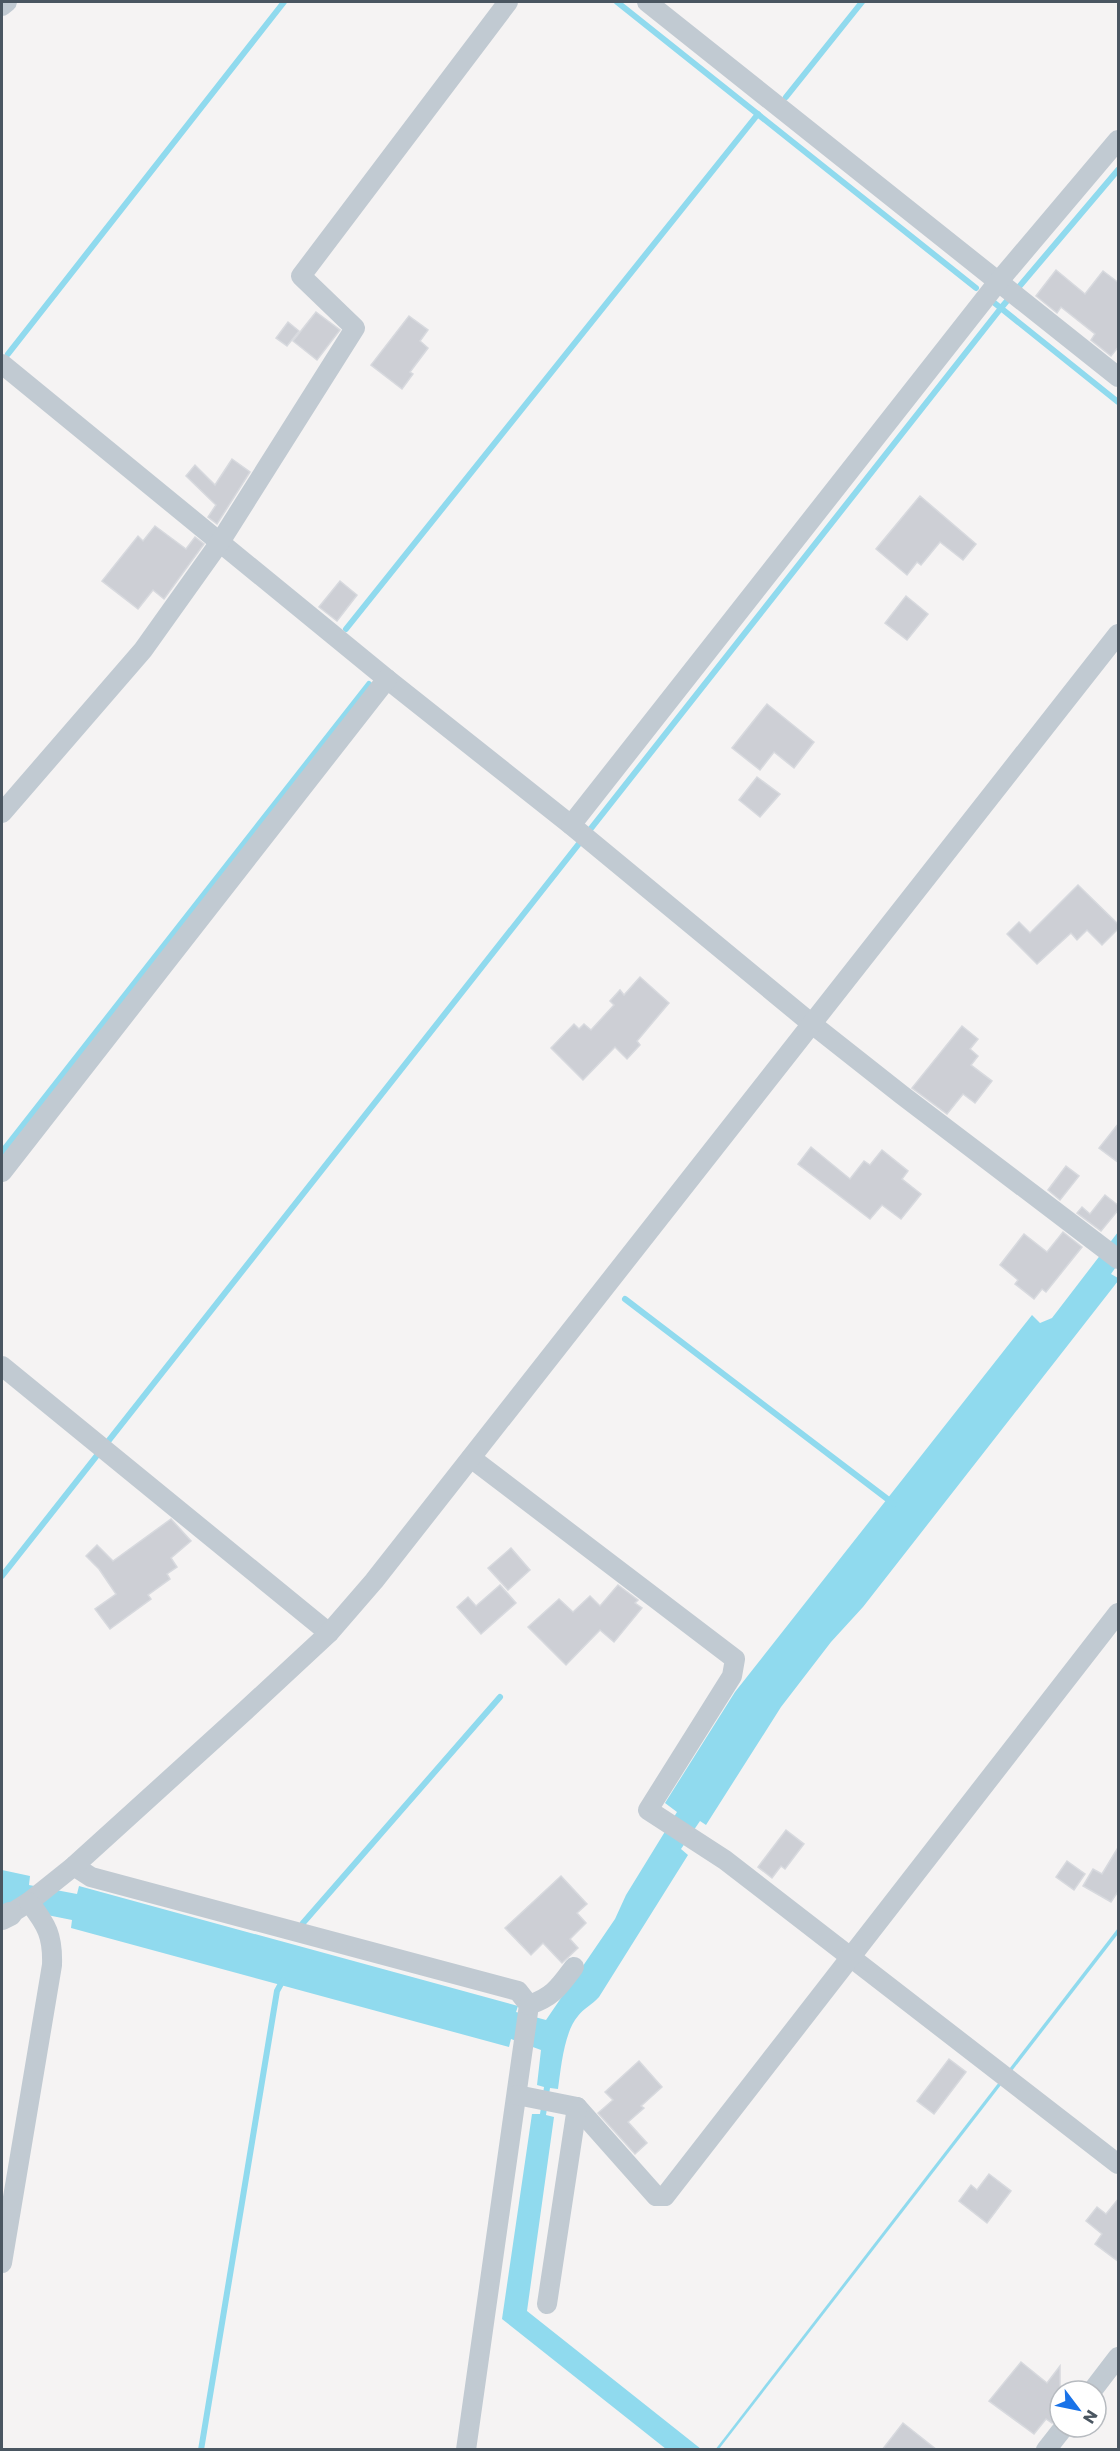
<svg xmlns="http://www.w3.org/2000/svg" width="1120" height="2451" viewBox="0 0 1120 2451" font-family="Poppins,sans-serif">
  <rect width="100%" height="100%" fill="#f5f3f3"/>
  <g fill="#90daee">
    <path d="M1118 1232V1264L1111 1274 1118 1278V1281L863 1607 831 1642 781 1707 706 1825 700 1821 681 1849 688 1855 599 1997C593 2004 583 2009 578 2016 564 2032 561 2068 558 2089L550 2088 546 2115 554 2117 527 2311 701 2449H666L502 2319 532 2114H540L544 2087 537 2085 541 2050 511 2039 509 2047 71 1928 72 1920 2 1906V1870L30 1876 29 1885 77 1894 79 1886 518 2006 516 2012 546 2020 615 1919 626 1895 677 1812 665 1803 735 1692 1032 1315 1040 1323 1052 1318Z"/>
    <polygon points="1118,1928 1118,1934 719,2449 715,2450"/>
  </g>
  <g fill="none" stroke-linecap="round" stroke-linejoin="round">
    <g stroke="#90daee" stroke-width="6">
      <polyline points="617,2 976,288"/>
      <polyline points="786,97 862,2"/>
      <polyline points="992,301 1118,402"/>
      <polyline points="8,354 284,2"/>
      <polyline points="346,629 758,114"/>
      <polyline points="2,1152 369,684"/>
      <polyline points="625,1299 894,1504"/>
      <polyline points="2,1576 1001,308 1118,170"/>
      <polyline points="303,1923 500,1697"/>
      <polyline points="201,2450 277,1991 283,1980"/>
    </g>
  </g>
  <g fill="#cdcfd5" stroke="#d7d9de" stroke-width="1.5">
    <polygon points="1056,270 1085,294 1103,271 1119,283 1119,346 1111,356 1091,340 1095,334 1061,307 1057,313 1036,296"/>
    <polygon points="316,312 340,330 317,360 293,341"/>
    <polygon points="409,316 428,330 420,341 428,348 410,372 413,374 402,389 371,365"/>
    <polygon points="288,322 299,331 287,346 276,338"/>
    <polygon points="232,459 250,472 217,524 208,517 216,505 186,476 195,465 215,485"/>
    <polygon points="920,496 976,544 963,560 940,542 921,565 917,562 907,575 876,549"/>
    <polygon points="155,526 186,549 195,537 204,544 164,599 153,590 138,609 102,581 138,536 143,541"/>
    <polygon points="340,581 357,595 337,621 319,607"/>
    <polygon points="906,596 928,614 907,640 885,623"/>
    <polygon points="767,704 814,742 794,768 774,752 760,770 732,748"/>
    <polygon points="757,777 780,794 760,817 739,800"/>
    <polygon points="1078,885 1119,925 1119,928 1102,945 1087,930 1077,940 1071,933 1037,964 1007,934 1019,922 1030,933"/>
    <polygon points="640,977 669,1003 637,1041 640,1045 627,1059 615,1047 583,1080 551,1048 574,1024 579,1029 584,1024 591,1030 614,1005 610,1001 620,990 624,995"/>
    <polygon points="962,1026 978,1039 970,1049 978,1056 971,1065 992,1081 975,1103 963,1094 947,1114 912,1088"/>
    <polygon points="1119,1123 1119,1163 1099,1148"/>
    <polygon points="811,1147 850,1179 864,1161 870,1165 882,1150 908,1171 902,1179 921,1194 901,1219 882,1205 870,1219 798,1164"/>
    <polygon points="1066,1166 1079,1176 1060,1200 1048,1190"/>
    <polygon points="1105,1195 1119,1206 1119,1209 1101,1231 1077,1213 1082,1207 1090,1214"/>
    <polygon points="1063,1232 1082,1247 1046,1292 1042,1289 1034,1299 1015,1284 1018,1280 1000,1265 1024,1234 1047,1252"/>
    <polygon points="171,1519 191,1541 171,1558 177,1567 167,1574 170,1579 148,1595 151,1599 110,1629 95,1609 116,1594 99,1569 86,1556 97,1545 113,1561"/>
    <polygon points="511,1548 530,1570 508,1590 488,1568"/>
    <polygon points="500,1585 516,1603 481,1634 457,1607 468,1597 476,1606"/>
    <polygon points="618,1585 638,1600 635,1603 642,1608 614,1642 600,1630 566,1665 528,1627 559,1599 573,1612 590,1596 600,1606"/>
    <polygon points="786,1830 804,1844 785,1869 781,1866 772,1878 758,1867"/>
    <polygon points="1119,1846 1119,1890 1111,1902 1083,1886 1093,1869 1102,1874"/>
    <polygon points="1067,1861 1085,1874 1074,1890 1056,1877"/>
    <polygon points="561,1876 587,1904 577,1913 586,1923 570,1939 578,1948 562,1963 543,1943 531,1955 505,1928"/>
    <polygon points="949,2059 966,2072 934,2114 917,2101"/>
    <polygon points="639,2061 662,2087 641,2106 644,2108 628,2122 647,2143 635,2154 598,2113 613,2100 605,2092"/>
    <polygon points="989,2174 1011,2191 987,2223 959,2201 971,2185 977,2190"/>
    <polygon points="1119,2198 1119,2262 1095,2244 1102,2234 1086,2221 1097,2207 1106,2214"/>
    <polygon points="1021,2362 1047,2383 1060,2366 1060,2416 1052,2423 1046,2419 1034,2434 989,2401"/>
    <polygon points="903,2423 937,2450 882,2450"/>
  </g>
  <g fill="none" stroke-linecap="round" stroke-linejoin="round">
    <g stroke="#c1cad2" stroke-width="20">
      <polyline points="647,2 1118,377"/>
      <polyline points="2,6 7,2"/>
      <polyline points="2,364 387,679 571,825 812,1024 902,1095 1118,1259"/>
      <polyline points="2,813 143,650 220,542 355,328 301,276 508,2"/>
      <polyline points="571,825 998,282 1118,140"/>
      <polyline points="2,1172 387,679"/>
      <polyline points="2,1366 329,1633"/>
      <polyline points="471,1458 735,1659 732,1676 648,1810 725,1860 1118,2164"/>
      <polyline points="74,1866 91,1877 518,1991 529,2005 466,2450"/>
      <polyline points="10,1914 29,1902 74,1866 246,1710 329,1633 374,1581 1118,634"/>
      <path d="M529 2005C553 1997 559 1987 574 1967"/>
      <polyline points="517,2095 577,2107 656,2196 665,2196 1118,1613"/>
      <path d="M2 2263 52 1965C53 1936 47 1925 29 1902"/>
      <polyline points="547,2304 577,2107"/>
      <polyline points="1092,2391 1118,2357"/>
      <polyline points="1046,2450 1064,2427"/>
    </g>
    <polyline stroke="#c1cad2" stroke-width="24" points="2,1918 10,1914"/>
  </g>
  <rect width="1120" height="2451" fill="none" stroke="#4a5661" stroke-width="6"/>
  <g transform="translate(1078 2409) rotate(122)"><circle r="28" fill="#ffffff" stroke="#b7bbc0" stroke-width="1.5"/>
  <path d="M0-4.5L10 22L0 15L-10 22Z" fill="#1a73e8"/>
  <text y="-9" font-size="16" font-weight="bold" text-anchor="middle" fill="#4a5661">N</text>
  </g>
</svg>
